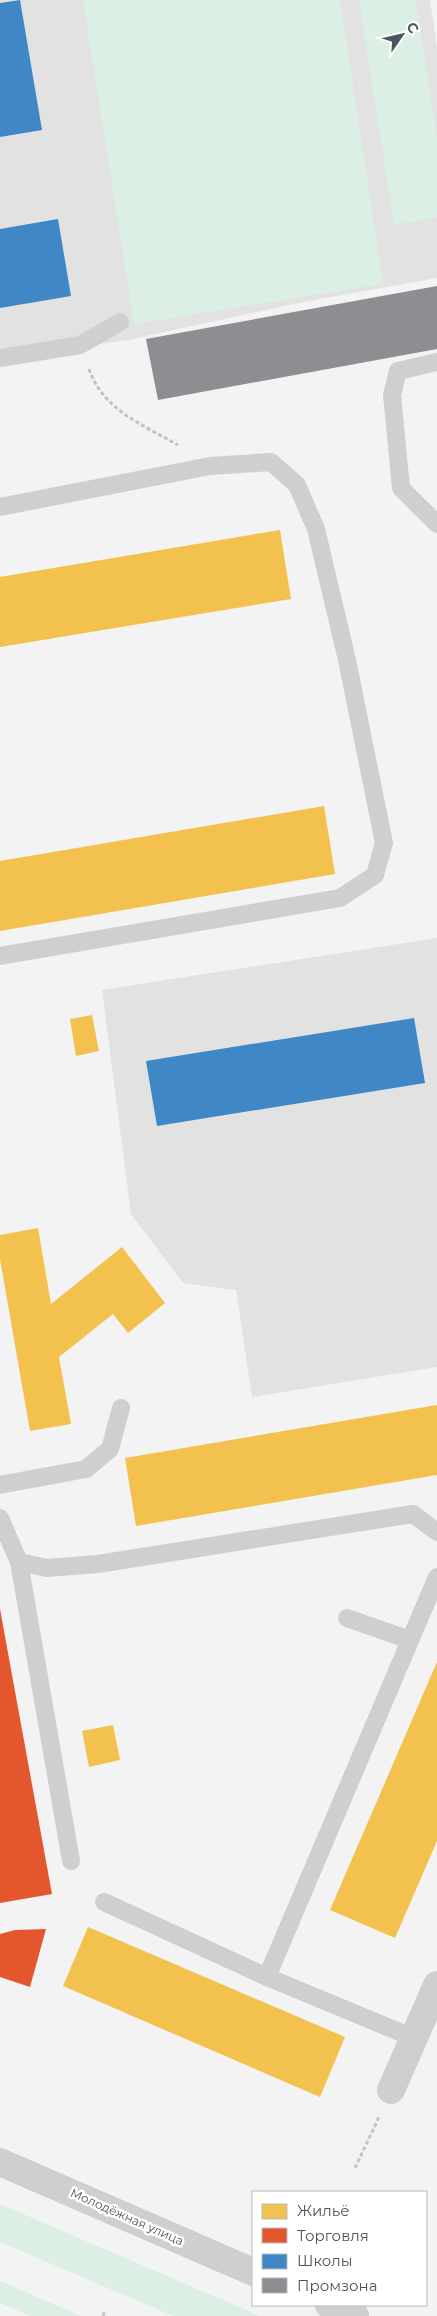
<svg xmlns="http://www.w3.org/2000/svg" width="437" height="2316" viewBox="0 0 437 2316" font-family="Montserrat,sans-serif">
  <rect width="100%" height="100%" fill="#f4f3f3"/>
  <g fill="#e2e2e3">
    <polygon points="0,0 430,0 437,48 437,278 303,302 128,340 0,358"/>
    <polygon points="437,938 437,1367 252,1397 236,1290 183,1283 131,1214 102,990"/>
  </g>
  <g fill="#dcefe4">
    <polygon points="83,0 340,0 383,284 134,324"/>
    <polygon points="359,0 416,0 437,139 437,217 394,225"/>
    <polygon points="0,2204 260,2316 173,2316 0,2242"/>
    <polygon points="0,2281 81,2316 30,2316 0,2303"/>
  </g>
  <g fill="#f2c14e">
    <polygon points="280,530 291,599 0,647 0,577"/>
    <polygon points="324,806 335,874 0,931 0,861"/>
    <polygon points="92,1015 99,1051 76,1056 70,1019"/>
    <polygon points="38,1228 51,1304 122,1247 165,1303 128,1333 113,1314 59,1357 71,1424 30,1431 0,1259 0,1235"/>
    <polygon points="437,1405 437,1475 136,1526 125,1458"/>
    <polygon points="437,1662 437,1841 395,1938 330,1910"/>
    <polygon points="113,1725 120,1760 89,1767 82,1731"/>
    <polygon points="88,1927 345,2037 320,2097 63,1986"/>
  </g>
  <g fill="#e4572e">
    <polygon points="0,1609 52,1894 0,1903"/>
    <polygon points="46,1929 30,1987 0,1977 0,1934 15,1930"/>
  </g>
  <g fill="#3f88c5">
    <polygon points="20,0 42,130 0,137 0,3"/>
    <polygon points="58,219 71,296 0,308 0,229"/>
    <polygon points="414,1018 425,1083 157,1126 146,1061"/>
  </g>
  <polygon fill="#8d8d92" points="437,286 437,349 158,400 146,339"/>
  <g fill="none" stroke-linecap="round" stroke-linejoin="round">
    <g stroke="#bdc6c3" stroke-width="3" stroke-dasharray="4 2.5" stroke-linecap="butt">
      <path d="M89 369C103 410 143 425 178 445"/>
      <polyline points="355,2168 379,2117"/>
      <polyline points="103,2316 105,2310"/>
    </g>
    <g stroke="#cdcfd1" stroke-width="18">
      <polyline points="0,358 80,345 120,322"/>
      <polyline points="437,362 398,371 392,395 401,488 437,524"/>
      <polyline points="0,507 210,466 271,462 297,485 316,529 347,660 384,843 375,875 340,898 0,956"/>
      <polyline points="0,1485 86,1469 110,1449 121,1408"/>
      <polyline points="0,1518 19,1562 47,1568 98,1564 413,1514 437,1532"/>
      <polyline points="19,1562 71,1861"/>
      <polyline points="347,1618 410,1640"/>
      <polyline points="104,1902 267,1977 414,2038"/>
      <polyline points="267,1977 437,1577"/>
    </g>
    <polyline stroke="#cdcfd1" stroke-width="28" points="391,2090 437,1985"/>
    <g stroke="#cdcfd1" stroke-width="28">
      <polyline points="0,2162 253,2272"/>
      <polyline points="329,2305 355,2316"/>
    </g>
  </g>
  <g text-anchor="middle" stroke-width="5" stroke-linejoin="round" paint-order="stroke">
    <g font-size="12" fill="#4c545e" stroke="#fff">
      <text transform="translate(127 2217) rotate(24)" y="4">Молодёжная улица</text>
    </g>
  </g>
  <rect x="252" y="2191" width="175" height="115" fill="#ffffff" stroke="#b7bbbf"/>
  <rect x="262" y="2204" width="25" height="15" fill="#f2c14e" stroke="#b7bbbf"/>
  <text x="297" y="2216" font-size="15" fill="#4c545e">Жильё</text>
  <rect x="262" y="2228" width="25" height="15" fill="#e4572e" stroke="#b7bbbf"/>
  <text x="297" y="2241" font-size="15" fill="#4c545e">Торговля</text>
  <rect x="262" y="2254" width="25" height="15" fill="#3f88c5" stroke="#b7bbbf"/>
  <text x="297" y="2266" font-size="15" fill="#4c545e">Школы</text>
  <rect x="262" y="2278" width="25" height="15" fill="#8d8d92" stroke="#b7bbbf"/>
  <text x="297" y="2291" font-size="15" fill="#4c545e">Промзона</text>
  <g transform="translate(402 35) rotate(56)" stroke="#ffffff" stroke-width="4" paint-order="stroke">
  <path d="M0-4L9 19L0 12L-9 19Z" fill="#4c545e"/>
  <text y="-8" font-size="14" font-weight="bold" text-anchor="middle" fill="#4c545e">С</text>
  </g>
</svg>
